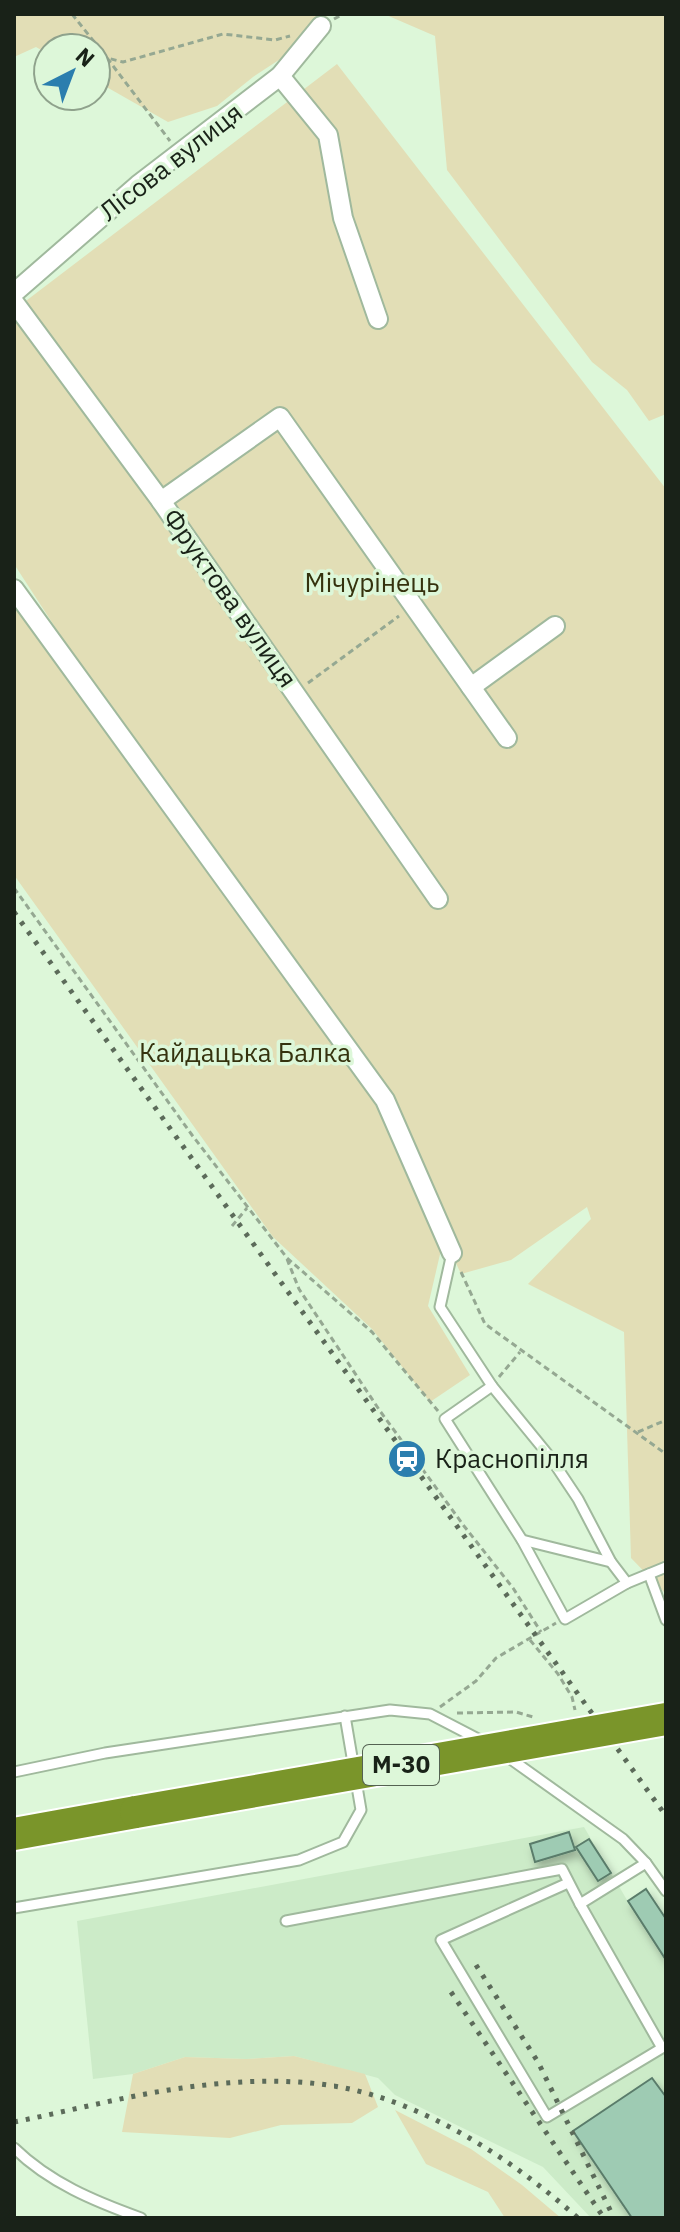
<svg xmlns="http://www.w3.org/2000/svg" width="680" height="2232" viewBox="0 0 680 2232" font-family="'IBM Plex Sans',sans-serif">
  <defs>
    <filter id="shadow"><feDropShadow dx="3.5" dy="6" stdDeviation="4" flood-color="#0004"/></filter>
  </defs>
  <rect width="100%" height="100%" fill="#ddf7d9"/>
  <polygon fill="#ccebc8" points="584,1827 627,1900 646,1889 666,1919 666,2218 591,2218 543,2167 395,2095 378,2078 294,2056 246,2059 185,2057 133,2074 93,2079 77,1921"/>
  <g fill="#e2deb6">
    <polygon points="14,14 332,14 316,22 291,52 253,77 217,106 168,122 96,81 96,48 48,48 48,54 36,47 14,57"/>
    <polygon points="384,14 666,14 666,414 649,421 627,390 592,362 447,170 435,36"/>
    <polygon points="337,64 666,489 666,1594 631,1558 624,1332 528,1284 591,1219 587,1207 511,1260 461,1274 444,1237 428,1306 470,1375 430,1402 372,1329 273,1237 14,875 14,597 386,1104 150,773 14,564 14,310"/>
    <polygon points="294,2056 365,2074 378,2107 352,2123 281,2125 230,2138 122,2132 133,2074 185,2057 246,2059"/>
    <polygon points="395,2110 471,2149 522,2185 561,2218 505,2218 488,2192 426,2164"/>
  </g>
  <g fill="#9ecbb3" stroke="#5a7c6b" stroke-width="2" filter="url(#shadow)">
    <polygon points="569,1832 575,1850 535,1862 530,1844"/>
    <polygon points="589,1839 611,1873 598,1881 576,1847"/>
    <polygon points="646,1889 666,1919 666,1960 628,1901"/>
    <polygon points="652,2078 666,2097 666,2218 632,2218 573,2131"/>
  </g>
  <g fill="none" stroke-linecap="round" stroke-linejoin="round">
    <g stroke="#a0b99d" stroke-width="13">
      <g id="lane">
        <polyline points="452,1253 440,1307 492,1386 550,1457 578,1499 611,1562 627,1583 666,1567"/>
        <polyline points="492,1386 445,1419 522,1540 565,1619 627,1583"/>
        <polyline points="522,1540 611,1562"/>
        <polyline points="649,1574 666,1620"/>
        <polyline points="505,1755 623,1839 646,1863 666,1891"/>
        <polyline points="14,1772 105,1753 390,1710 430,1714 482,1741"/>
        <polyline points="568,1883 441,1940 547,2117 662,2048 580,1904 646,1863"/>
        <polyline points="14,1908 299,1860 343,1842 361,1810 345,1716"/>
        <polyline points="286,1921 562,1869 580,1904"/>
        <path d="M14 2148C50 2183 94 2201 141 2218"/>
      </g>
    </g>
    <g stroke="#a0b99d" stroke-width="22">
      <g id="street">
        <polyline points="280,76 328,135 343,218 378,319"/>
        <polyline points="14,293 138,185 280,76 321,26"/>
        <polyline points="14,302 161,501 438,899"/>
        <polyline points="161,501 280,417 507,738"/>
        <polyline points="14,589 385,1100 452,1253"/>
        <polyline points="471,687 555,626"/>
      </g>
    </g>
    <g stroke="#fff" stroke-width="36">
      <polyline id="highway" points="14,1834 136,1812"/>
    </g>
    <g stroke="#95a892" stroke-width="3" stroke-dasharray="6 4" stroke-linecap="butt">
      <polyline points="72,14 107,58 123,62 223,34 275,40 290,36"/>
      <polyline points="334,19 343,14"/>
      <polyline points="107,58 170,141"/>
      <polyline points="308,683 399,616"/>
      <polyline points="14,888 192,1135 287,1258 372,1332 438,1411"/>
      <polyline points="232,1226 247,1208"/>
      <polyline points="287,1259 299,1289 380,1411 464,1526 513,1588 541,1632"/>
      <polyline points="461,1272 485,1324 666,1454"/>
      <polyline points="499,1377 520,1352"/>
      <polyline points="638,1432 666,1420"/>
      <polyline points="530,1640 558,1674 572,1697 575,1710"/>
      <polyline points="440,1707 476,1681 496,1658 556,1623"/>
      <polyline points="457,1713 516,1712 533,1717"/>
    </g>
    <use href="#lane" stroke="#fff" stroke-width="9"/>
    <use href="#street" stroke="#fff" stroke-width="18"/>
    <use href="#highway" stroke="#7a952a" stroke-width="32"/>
    <g stroke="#5c6b5a" stroke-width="5" stroke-dasharray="4 8" stroke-linecap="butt">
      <polyline points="14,912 666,1816"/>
      <polyline points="476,1965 538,2062 614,2218"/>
      <polyline points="451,1992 604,2218"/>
      <path d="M14 2122C70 2111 125 2096 182 2088 231 2081 285 2078 334 2086 424 2101 512 2159 578 2218"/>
    </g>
    <g stroke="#fff" stroke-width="36" stroke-linecap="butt">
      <polyline id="highway-bridge" points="136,1812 666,1719"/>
    </g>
    <use href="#highway-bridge" stroke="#7a952a" stroke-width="32"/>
  </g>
  <defs>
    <g id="station-disc" transform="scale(2)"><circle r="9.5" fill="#2b7eae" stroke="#ddf7d9"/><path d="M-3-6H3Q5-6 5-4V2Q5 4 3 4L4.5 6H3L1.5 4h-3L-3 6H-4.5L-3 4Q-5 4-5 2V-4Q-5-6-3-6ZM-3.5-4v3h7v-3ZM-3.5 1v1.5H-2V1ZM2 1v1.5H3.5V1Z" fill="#fff"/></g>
  </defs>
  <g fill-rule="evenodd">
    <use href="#station-disc" x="407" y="1459"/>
  </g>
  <g text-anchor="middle" stroke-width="7" stroke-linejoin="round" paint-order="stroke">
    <rect fill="#ddf7d9" stroke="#546252" stroke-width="2" x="363" y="1745" width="76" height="40" rx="6"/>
    <g font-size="24" font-weight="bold" fill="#192218">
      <text x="401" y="1773">М-30</text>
    </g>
    <g font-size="26" fill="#192218" stroke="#ddf7d9">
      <text transform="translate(171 162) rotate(-38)" y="9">Лісова вулиця</text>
      <text transform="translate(230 598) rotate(55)" y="9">Фруктова вулиця</text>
    </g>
    <g font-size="26" fill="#35320e" stroke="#ddf7d9">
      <text x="372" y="592">Мічурінець</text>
      <text x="245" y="1062">Кайдацька Балка</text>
    </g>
    <g font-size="26" fill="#192218" stroke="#ddf7d9" text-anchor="start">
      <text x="435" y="1468">Краснопілля</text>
    </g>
  </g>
  <rect width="680" height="2232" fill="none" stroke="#192218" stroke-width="32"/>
  <g transform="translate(72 72) rotate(42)"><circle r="38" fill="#ddf7d9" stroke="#8fa28c" stroke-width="2"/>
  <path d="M0-6L14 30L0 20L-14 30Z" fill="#2b7eae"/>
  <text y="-12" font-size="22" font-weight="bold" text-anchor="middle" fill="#192218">N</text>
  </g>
</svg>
